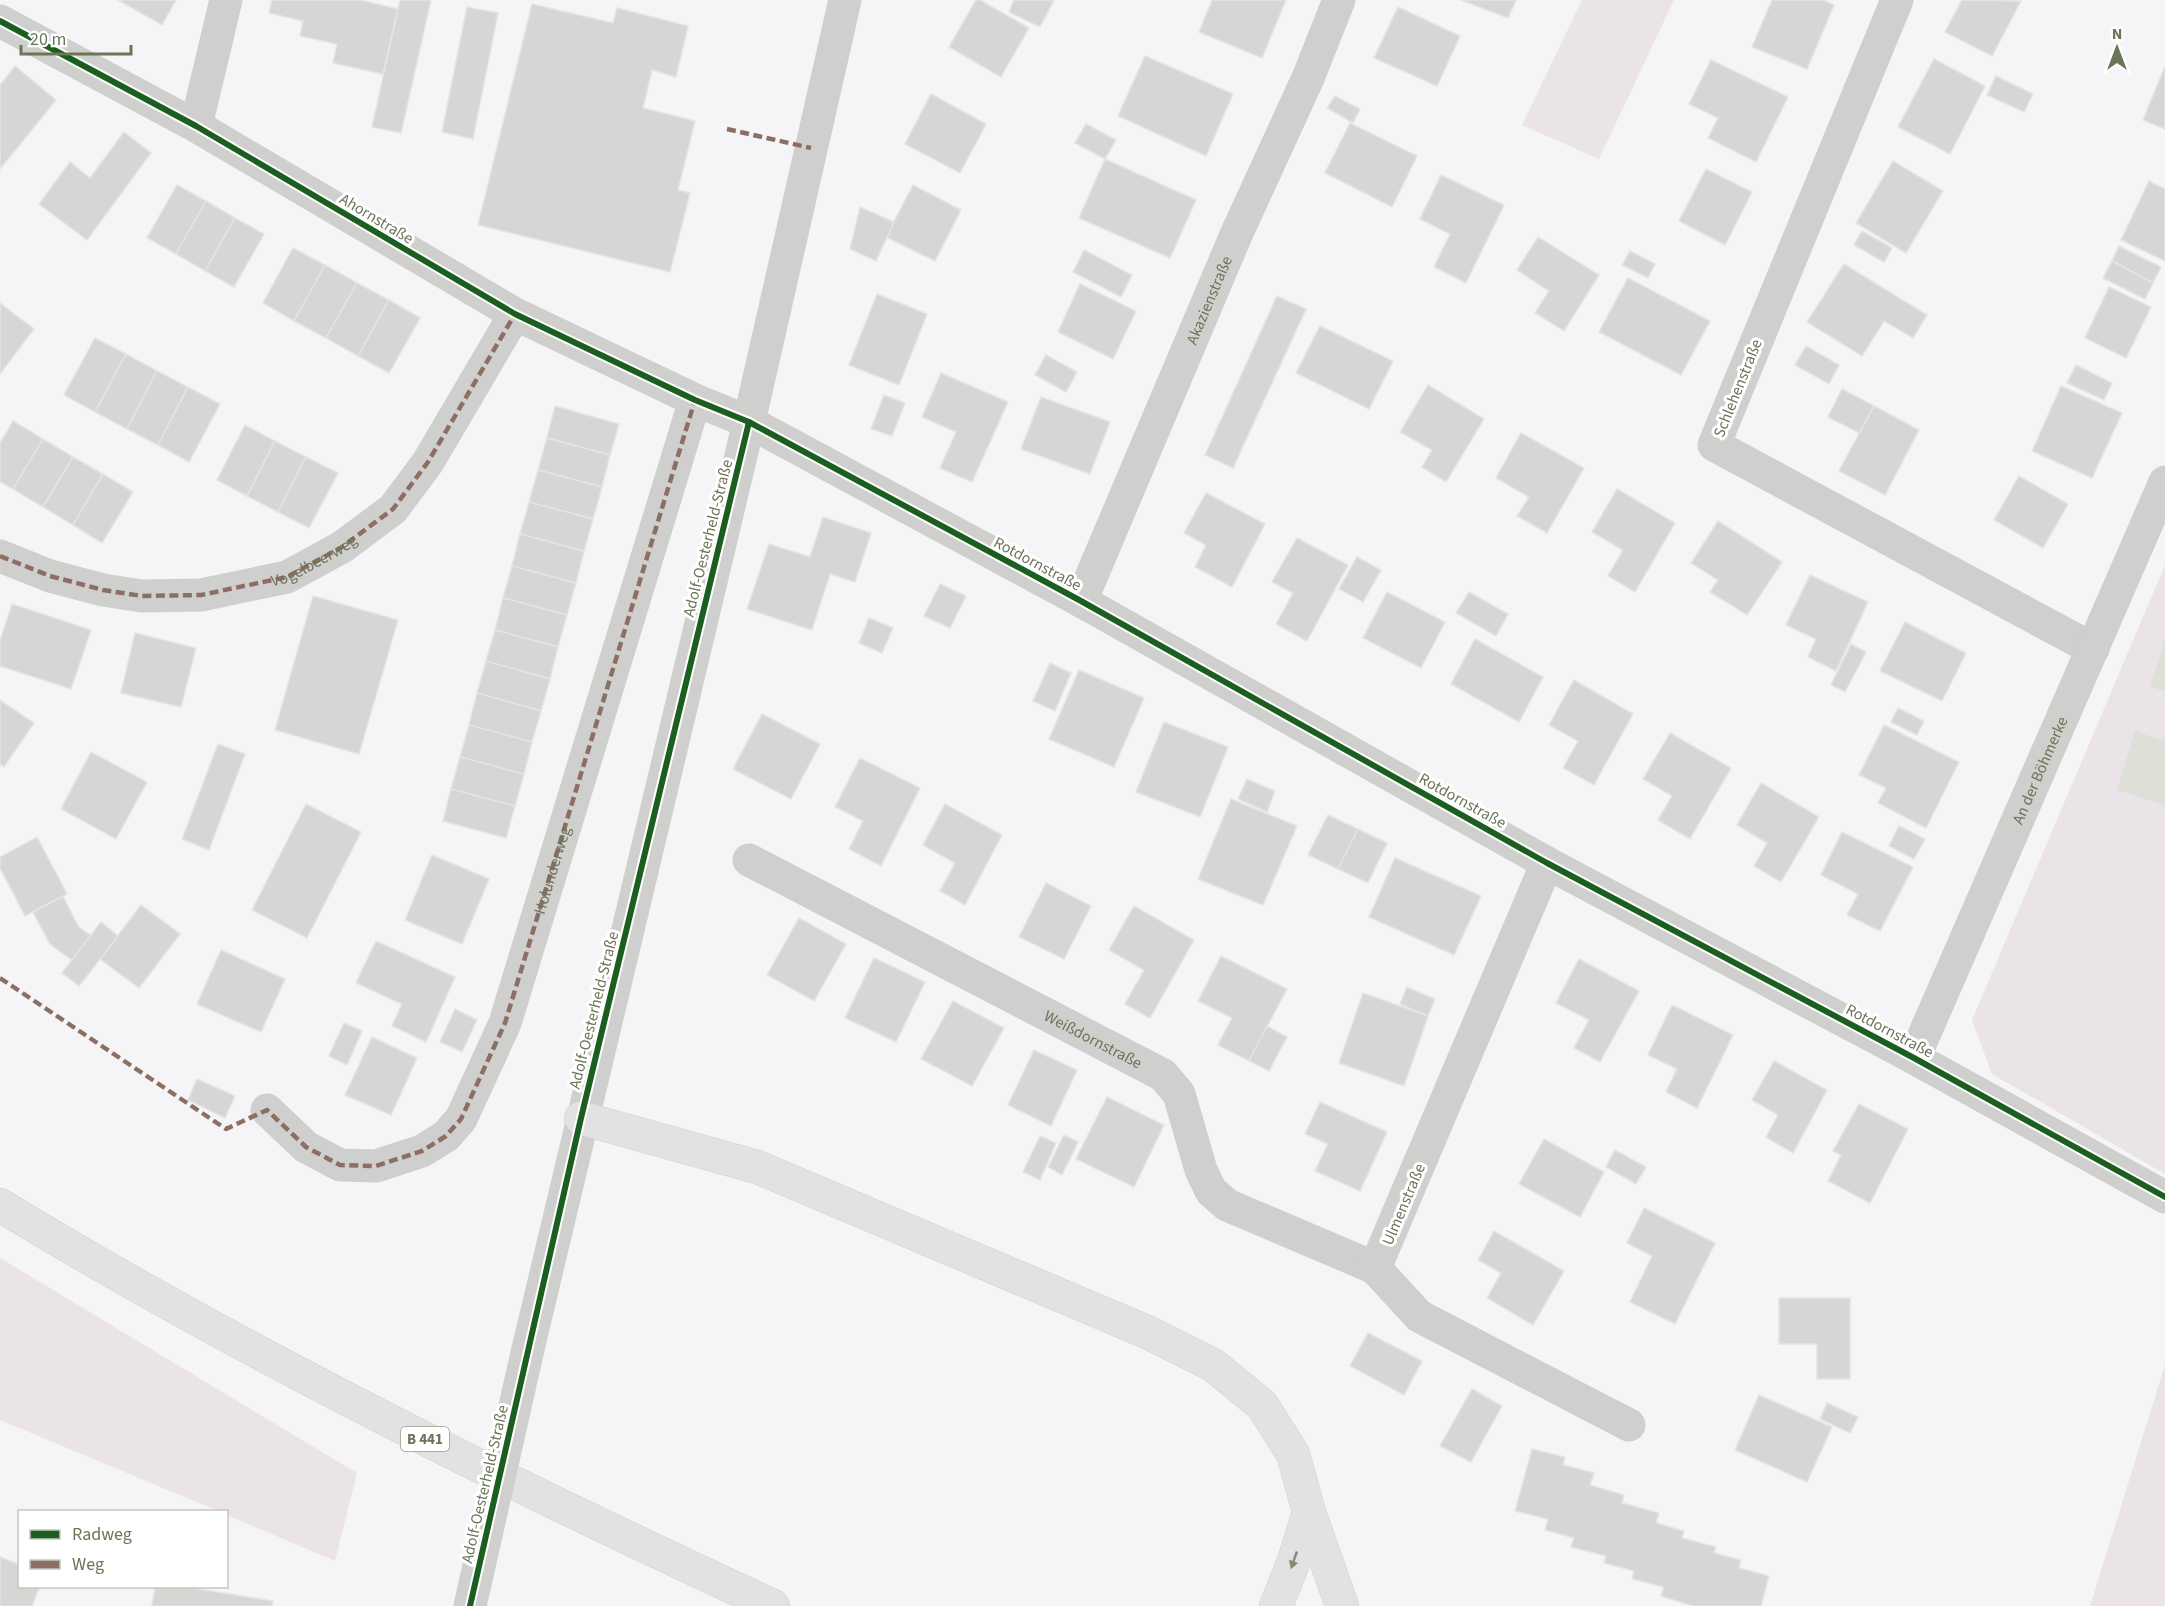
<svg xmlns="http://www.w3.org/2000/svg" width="2165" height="1606" viewBox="0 0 2165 1606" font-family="'Source Sans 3',sans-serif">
  <rect width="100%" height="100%" fill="#f5f4f6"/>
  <g fill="#eae4e8">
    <polygon points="1582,0 1674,0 1599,159 1522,125"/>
    <polygon points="2165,565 2165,1174 1992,1074 1972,1020"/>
    <polygon points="0,1258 357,1473 335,1561 227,1515 226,1512 218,1511 0,1420"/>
    <polygon points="2165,1365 2165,1606 2090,1606"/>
  </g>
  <g fill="#dedfd6">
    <polygon points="2165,639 2165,691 2150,687"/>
    <polygon points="2135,731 2165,741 2165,805 2117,790"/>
  </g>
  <g fill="#d6d6d5" stroke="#e4e4e5" stroke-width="1.5">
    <polygon points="118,0 176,0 162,25"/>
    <polygon points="272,0 360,0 398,9 383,74 333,63 337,44 300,36 303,21 269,13"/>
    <polygon points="400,0 431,0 401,133 372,127"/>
    <polygon points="976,0 980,0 1029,28 1001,77 949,47"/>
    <polygon points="1014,0 1054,0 1040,27 1009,12"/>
    <polygon points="1212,0 1286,0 1262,58 1199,32"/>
    <polygon points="1461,0 1516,0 1508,18"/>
    <polygon points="1772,0 1823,0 1834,5 1807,69 1752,47"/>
    <polygon points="1962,0 2021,1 1992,56 1945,32"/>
    <polygon points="532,4 613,23 617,8 688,26 676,77 652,70 643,108 695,121 678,190 690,193 670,272 478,225"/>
    <polygon points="467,7 498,13 473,139 442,132"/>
    <polygon points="1398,7 1460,36 1437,86 1374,58"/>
    <polygon points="1145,56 1233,94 1206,156 1118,116"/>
    <polygon points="1934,59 1985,86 1950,154 1898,127"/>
    <polygon points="1711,60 1788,97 1756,162 1708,138 1718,118 1689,104"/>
    <polygon points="15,66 56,100 0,169 0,85"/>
    <polygon points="2165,66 2165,129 2143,120"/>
    <polygon points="1996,76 2033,94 2024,112 1987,95"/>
    <polygon points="931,94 986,124 960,173 905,144"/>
    <polygon points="1335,96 1360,109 1353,123 1327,108"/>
    <polygon points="1350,123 1417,156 1392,207 1325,173"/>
    <polygon points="1086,124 1116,140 1105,159 1075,143"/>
    <polygon points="124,132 151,153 87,240 39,204 70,162 90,178"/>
    <polygon points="1105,159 1196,200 1170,258 1079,218"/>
    <polygon points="1893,161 1943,191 1906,253 1856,223"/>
    <polygon points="1706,169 1752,192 1725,245 1679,221"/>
    <polygon points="1441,175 1504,205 1466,283 1434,267 1450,234 1420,219"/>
    <polygon points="2149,181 2165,189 2165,261 2121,240"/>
    <polygon points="177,185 206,201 176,254 147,238"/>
    <polygon points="913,185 961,210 935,261 886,237"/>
    <polygon points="206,201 235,218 205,271 176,254"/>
    <polygon points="860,207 894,222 876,261 850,249"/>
    <polygon points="235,218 264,234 234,287 205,271"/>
    <polygon points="1862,231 1892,248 1884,262 1854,245"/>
    <polygon points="1538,237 1599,275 1564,331 1535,313 1549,291 1517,270"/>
    <polygon points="2119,246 2161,267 2153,283 2112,261"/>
    <polygon points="293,248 325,265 294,321 263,303"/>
    <polygon points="1084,250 1132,275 1121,297 1073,272"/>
    <polygon points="1630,251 1655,264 1648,278 1622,265"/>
    <polygon points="2112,261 2153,283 2145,299 2103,278"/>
    <polygon points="1844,264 1927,315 1913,338 1884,321 1862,356 1807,322"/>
    <polygon points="325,265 357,283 326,338 294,321"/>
    <polygon points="1628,278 1710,321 1681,375 1599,332"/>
    <polygon points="357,283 389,300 358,356 326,338"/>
    <polygon points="1080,284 1136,311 1113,359 1058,332"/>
    <polygon points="2109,287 2151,307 2126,358 2085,338"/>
    <polygon points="877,294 927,314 899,385 849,365"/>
    <polygon points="1277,296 1306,309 1233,468 1205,455"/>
    <polygon points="389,300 420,318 389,373 358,356"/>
    <polygon points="0,303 34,329 0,374"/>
    <polygon points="1320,326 1393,361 1369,409 1296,373"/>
    <polygon points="95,338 126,354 95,412 64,395"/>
    <polygon points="1806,346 1839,365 1829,384 1795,365"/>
    <polygon points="126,354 157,371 127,429 95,412"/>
    <polygon points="1046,355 1077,372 1066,392 1035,375"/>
    <polygon points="2076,365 2112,383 2104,400 2067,383"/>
    <polygon points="157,371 188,387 158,445 127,429"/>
    <polygon points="941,373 1008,402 972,482 940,468 956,432 922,417"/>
    <polygon points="1428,385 1484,419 1446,482 1422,467 1432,450 1400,432"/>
    <polygon points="2061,386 2122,413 2092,478 2032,451"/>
    <polygon points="188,387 220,404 189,462 158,445"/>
    <polygon points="1842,389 1874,406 1859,433 1828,417"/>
    <polygon points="884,395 905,403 892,436 871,429"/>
    <polygon points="1041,397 1110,422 1090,474 1021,449"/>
    <polygon points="555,406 619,424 610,455 547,438"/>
    <polygon points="1874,406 1919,430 1885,495 1839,471"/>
    <polygon points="13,421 43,439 13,489 0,482 0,443"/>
    <polygon points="245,425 275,441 247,496 217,480"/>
    <polygon points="1521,433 1584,468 1547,533 1517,516 1529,497 1496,478"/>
    <polygon points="547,438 610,455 602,487 538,470"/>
    <polygon points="43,439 73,457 43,507 13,489"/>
    <polygon points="275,441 306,457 278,512 247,496"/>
    <polygon points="73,457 103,474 73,525 43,507"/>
    <polygon points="306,457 338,473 309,528 278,512"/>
    <polygon points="538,470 602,487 593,519 529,502"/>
    <polygon points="103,474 133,492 102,543 73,525"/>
    <polygon points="2019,476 2068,504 2043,548 1994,520"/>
    <polygon points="1617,489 1675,523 1635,592 1608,576 1623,550 1592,532"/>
    <polygon points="1206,493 1265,524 1232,587 1195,567 1206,545 1184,533"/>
    <polygon points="529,502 593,519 584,551 520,534"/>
    <polygon points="823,517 871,533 855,582 830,574 812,630 747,609 769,544 810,557"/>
    <polygon points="1718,521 1782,562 1747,615 1710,592 1718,580 1691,563"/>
    <polygon points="520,534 584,551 576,583 512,566"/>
    <polygon points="1297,538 1348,565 1307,641 1276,624 1293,593 1272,582"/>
    <polygon points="1357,557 1381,570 1363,602 1339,589"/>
    <polygon points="512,566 576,583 567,615 503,598"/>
    <polygon points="1810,575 1868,602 1836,671 1808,657 1816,639 1786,625"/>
    <polygon points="940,584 966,596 950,628 924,616"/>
    <polygon points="1387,592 1445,622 1421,668 1363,638"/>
    <polygon points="1469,592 1508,614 1496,636 1456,613"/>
    <polygon points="313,596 398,620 359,754 275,730"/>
    <polygon points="503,598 567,615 558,647 495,630"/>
    <polygon points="12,604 91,630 71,689 0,666 0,641"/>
    <polygon points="869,618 893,628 882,653 859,643"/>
    <polygon points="1905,622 1966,653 1942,701 1880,671"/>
    <polygon points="495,630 558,647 550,679 486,661"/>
    <polygon points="135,633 196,648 181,707 121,693"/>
    <polygon points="1475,639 1543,677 1519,722 1451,684"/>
    <polygon points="1851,644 1866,652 1845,692 1831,685"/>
    <polygon points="486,661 550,679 541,711 477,693"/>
    <polygon points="1050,663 1071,673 1055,711 1033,701"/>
    <polygon points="1079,670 1144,698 1114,767 1049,739"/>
    <polygon points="1574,680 1633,714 1594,785 1563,768 1578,741 1549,725"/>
    <polygon points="477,693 541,711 532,742 469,725"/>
    <polygon points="0,700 34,723 4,767 0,764"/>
    <polygon points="1898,708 1924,721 1917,735 1891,722"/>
    <polygon points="762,714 820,744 791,799 733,769"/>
    <polygon points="1164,722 1228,747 1200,817 1136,792"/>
    <polygon points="469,725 532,742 524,774 460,757"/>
    <polygon points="1884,725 1959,762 1926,828 1878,803 1886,788 1859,775"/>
    <polygon points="1670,733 1731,768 1690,839 1658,820 1672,796 1643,779"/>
    <polygon points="218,744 245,754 209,850 182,839"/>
    <polygon points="91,752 147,782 116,839 61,809"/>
    <polygon points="460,757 524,774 515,806 451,789"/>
    <polygon points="860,758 920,788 881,866 849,849 863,821 835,807"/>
    <polygon points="1247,779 1275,791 1267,812 1238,799"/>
    <polygon points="1761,783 1819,817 1781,882 1754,866 1767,843 1737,825"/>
    <polygon points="451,789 515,806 506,838 443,821"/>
    <polygon points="1231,799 1297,826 1263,905 1198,879"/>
    <polygon points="306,804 361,832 307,938 252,910"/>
    <polygon points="945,804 1002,835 965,905 940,891 955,863 923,845"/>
    <polygon points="1328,815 1358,829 1338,869 1308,855"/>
    <polygon points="1899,826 1925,839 1914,859 1889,846"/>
    <polygon points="1358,829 1387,843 1368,883 1338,869"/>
    <polygon points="1842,832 1913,867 1880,931 1847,915 1858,894 1821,875"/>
    <polygon points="37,837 67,894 25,916 0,868 0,857"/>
    <polygon points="432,855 489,879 462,944 405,920"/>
    <polygon points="1395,858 1481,896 1454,955 1369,917"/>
    <polygon points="1046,883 1091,906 1064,959 1019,937"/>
    <polygon points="63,896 78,926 91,936 72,960 50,944 33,912"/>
    <polygon points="141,905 180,934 139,988 100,959"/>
    <polygon points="1134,906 1194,940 1150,1018 1125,1004 1144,970 1109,950"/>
    <polygon points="799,918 846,944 814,1001 767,975"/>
    <polygon points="101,922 118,936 79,986 62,973"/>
    <polygon points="376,941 455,977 426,1042 392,1026 402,1004 356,983"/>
    <polygon points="221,950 285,979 261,1032 197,1004"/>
    <polygon points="1221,956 1287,989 1249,1061 1218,1045 1232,1018 1198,1001"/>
    <polygon points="874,958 925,982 896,1042 845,1018"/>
    <polygon points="1579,959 1639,991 1600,1062 1574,1048 1589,1020 1556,1003"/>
    <polygon points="1407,987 1435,999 1428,1016 1400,1004"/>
    <polygon points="1363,993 1428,1016 1404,1086 1339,1063"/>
    <polygon points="953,1001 1004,1028 972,1086 921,1059"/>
    <polygon points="1672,1005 1733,1035 1697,1108 1666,1092 1677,1069 1648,1055"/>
    <polygon points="455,1009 477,1020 462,1052 440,1042"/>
    <polygon points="344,1023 362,1031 347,1065 329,1056"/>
    <polygon points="1267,1026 1287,1037 1269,1071 1249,1061"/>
    <polygon points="372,1037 417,1058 391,1115 345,1095"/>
    <polygon points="1034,1050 1077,1070 1051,1126 1008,1105"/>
    <polygon points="1774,1061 1827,1090 1793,1153 1766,1137 1778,1115 1752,1100"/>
    <polygon points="197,1079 235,1096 225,1118 188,1100"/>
    <polygon points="1107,1097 1164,1125 1134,1187 1076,1159"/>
    <polygon points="1320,1102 1387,1132 1360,1191 1315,1171 1328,1144 1305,1134"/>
    <polygon points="1859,1104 1908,1129 1870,1203 1828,1181 1841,1155 1833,1151"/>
    <polygon points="1064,1135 1078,1142 1062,1175 1048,1167"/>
    <polygon points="1040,1136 1056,1143 1040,1180 1023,1172"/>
    <polygon points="1544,1139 1604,1172 1580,1217 1519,1184"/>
    <polygon points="1615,1150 1646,1167 1636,1184 1606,1167"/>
    <polygon points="1644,1208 1715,1243 1675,1324 1630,1302 1652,1256 1627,1243"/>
    <polygon points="1494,1231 1564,1271 1533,1325 1487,1298 1501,1273 1478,1260"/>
    <polygon points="1779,1298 1850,1298 1850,1379 1817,1379 1817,1344 1779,1344"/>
    <polygon points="1368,1333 1422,1361 1404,1395 1350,1366"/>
    <polygon points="1472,1389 1502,1406 1471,1462 1440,1446"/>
    <polygon points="1759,1395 1832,1427 1807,1482 1735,1450"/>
    <polygon points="1827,1403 1858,1417 1850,1433 1820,1419"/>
    <polygon points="1532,1449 1565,1457 1563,1465 1594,1473 1590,1485 1624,1495 1622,1503 1659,1513 1656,1523 1684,1531 1682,1538 1716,1547 1714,1553 1741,1560 1739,1568 1769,1576 1761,1606 1693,1606 1661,1596 1664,1587 1632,1579 1634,1571 1604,1563 1606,1556 1571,1547 1574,1538 1545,1530 1548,1519 1515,1511"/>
    <polygon points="0,1557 20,1565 20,1586 40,1586 32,1606 0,1606"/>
    <polygon points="155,1586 179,1586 273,1601 272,1606 152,1606"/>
  </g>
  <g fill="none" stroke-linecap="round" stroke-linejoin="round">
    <g stroke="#d1d1ce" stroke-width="34">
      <g id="major">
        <polyline points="581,1118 757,1167 1147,1332 1213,1365 1262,1405 1293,1454 1309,1512 1342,1606"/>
        <path d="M0 1205C248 1356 510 1484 773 1606"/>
        <polyline points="1276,1606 1294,1561 1309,1512"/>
      </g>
    </g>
    <g stroke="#cfcfce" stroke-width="33">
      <polyline points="1897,0 1714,445 2093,649"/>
      <polyline points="0,21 196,126 515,314 695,400 749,422 1081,601 1547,863 1914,1058 2165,1197"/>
      <polyline points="196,126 226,0"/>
      <path id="s1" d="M0 556 50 576 103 590 142 596 201 595 287 577 342 547 393 509 428 462 515 314"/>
      <path id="s2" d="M1081 601 1236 235 1308 78 1339 0"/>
      <path id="s3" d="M749 860 1163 1075 1179 1094 1201 1170 1211 1191 1227 1205 1375 1268"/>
      <polyline points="1547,863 1375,1268 1419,1316 1629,1425"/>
      <path id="s4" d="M1914 1058 2165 482"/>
      <polyline points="267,1110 306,1147 340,1165 376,1166 422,1151 446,1136 461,1119 505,1023 695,400"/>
      <polyline points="528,1349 749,422 845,0"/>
    </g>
    <use href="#major" stroke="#e1e2e1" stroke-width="33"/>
    <polyline stroke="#cfcfce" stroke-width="33" points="470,1606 528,1349"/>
    <g stroke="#8d6e63" stroke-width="4.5" stroke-dasharray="9 4.5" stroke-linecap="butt">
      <polyline points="727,129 811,148"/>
      <polyline points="0,556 50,576 103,590 142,596 201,595 287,577 342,547 393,509 428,462 515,314"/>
      <path id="s5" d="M0 978 226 1129 267 1110 306 1147 340 1165 376 1166 422 1151 446 1136 461 1119 505 1023 695 400"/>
    </g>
    <g stroke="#fff" stroke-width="10">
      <g id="cycleway">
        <polyline points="0,21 196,126 515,314 695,400 749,422 1081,601 1547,863 1914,1058 2165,1197"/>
        <polyline points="470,1606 581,1118 749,422"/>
      </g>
    </g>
    <use href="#cycleway" stroke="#1b5e20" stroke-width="6"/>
  </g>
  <defs><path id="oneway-solid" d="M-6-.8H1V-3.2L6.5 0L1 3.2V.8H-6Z" transform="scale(1.5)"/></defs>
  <use fill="#838b73" href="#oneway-solid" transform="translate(1294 1560) rotate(109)"/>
  <g text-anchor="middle" stroke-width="6" stroke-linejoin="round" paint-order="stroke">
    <rect fill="#fff" stroke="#989e89" stroke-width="1.5" x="401" y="1427" width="48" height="24" rx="4.5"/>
    <g font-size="15" font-weight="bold" fill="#6c7557">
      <text x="425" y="1444">B 441</text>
    </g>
    <g font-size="16" fill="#6c7557" stroke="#fff">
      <text transform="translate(377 218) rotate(31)" y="6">Ahornstraße</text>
      <text dy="6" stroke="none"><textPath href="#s2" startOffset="327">Akazienstraße</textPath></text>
      <text transform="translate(1737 388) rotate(-68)" y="6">Schlehenstraße</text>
      <text transform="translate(707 538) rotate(-76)" y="6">Adolf-Oesterheld-Straße</text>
      <text dy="6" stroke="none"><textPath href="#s1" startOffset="326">Vogelbeerweg</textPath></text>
      <text transform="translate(1038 563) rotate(28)" y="6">Rotdornstraße</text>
      <text dy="6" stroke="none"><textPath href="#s4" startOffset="314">An der Böhmerke</textPath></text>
      <text transform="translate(1463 800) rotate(29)" y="6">Rotdornstraße</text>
      <text dy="6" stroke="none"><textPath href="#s5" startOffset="810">Holunderweg</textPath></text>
      <text transform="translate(593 1010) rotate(-76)" y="6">Adolf-Oesterheld-Straße</text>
      <text transform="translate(1890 1030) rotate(28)" y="6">Rotdornstraße</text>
      <text dy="6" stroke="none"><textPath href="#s3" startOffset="388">Weißdornstraße</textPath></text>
      <text transform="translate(1403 1204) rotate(-67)" y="6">Ulmenstraße</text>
      <text transform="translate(484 1484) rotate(-77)" y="6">Adolf-Oesterheld-Straße</text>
    </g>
  </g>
  <rect x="18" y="1510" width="210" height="78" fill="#ffffff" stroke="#c4c8bc" stroke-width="1.5"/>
  <rect x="30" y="1530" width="30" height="9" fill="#1b5e20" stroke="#c4c8bc" stroke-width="1.5"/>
  <text x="72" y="1540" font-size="18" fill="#6c7557">Radweg</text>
  <rect x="30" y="1560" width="30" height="9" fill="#8d6e63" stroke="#c4c8bc" stroke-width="1.5"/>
  <text x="72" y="1570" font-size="18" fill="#6c7557">Weg</text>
  <g transform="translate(2117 48)" stroke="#ffffff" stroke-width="4.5" paint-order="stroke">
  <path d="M0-4.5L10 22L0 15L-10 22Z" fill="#6c7557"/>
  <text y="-9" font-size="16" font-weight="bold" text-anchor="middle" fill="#6c7557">N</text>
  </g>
  <path d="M21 45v9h110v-9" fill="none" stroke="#6c7557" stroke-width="3"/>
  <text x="30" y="45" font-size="18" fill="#6c7557" stroke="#ffffff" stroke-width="4.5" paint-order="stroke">20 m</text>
</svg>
